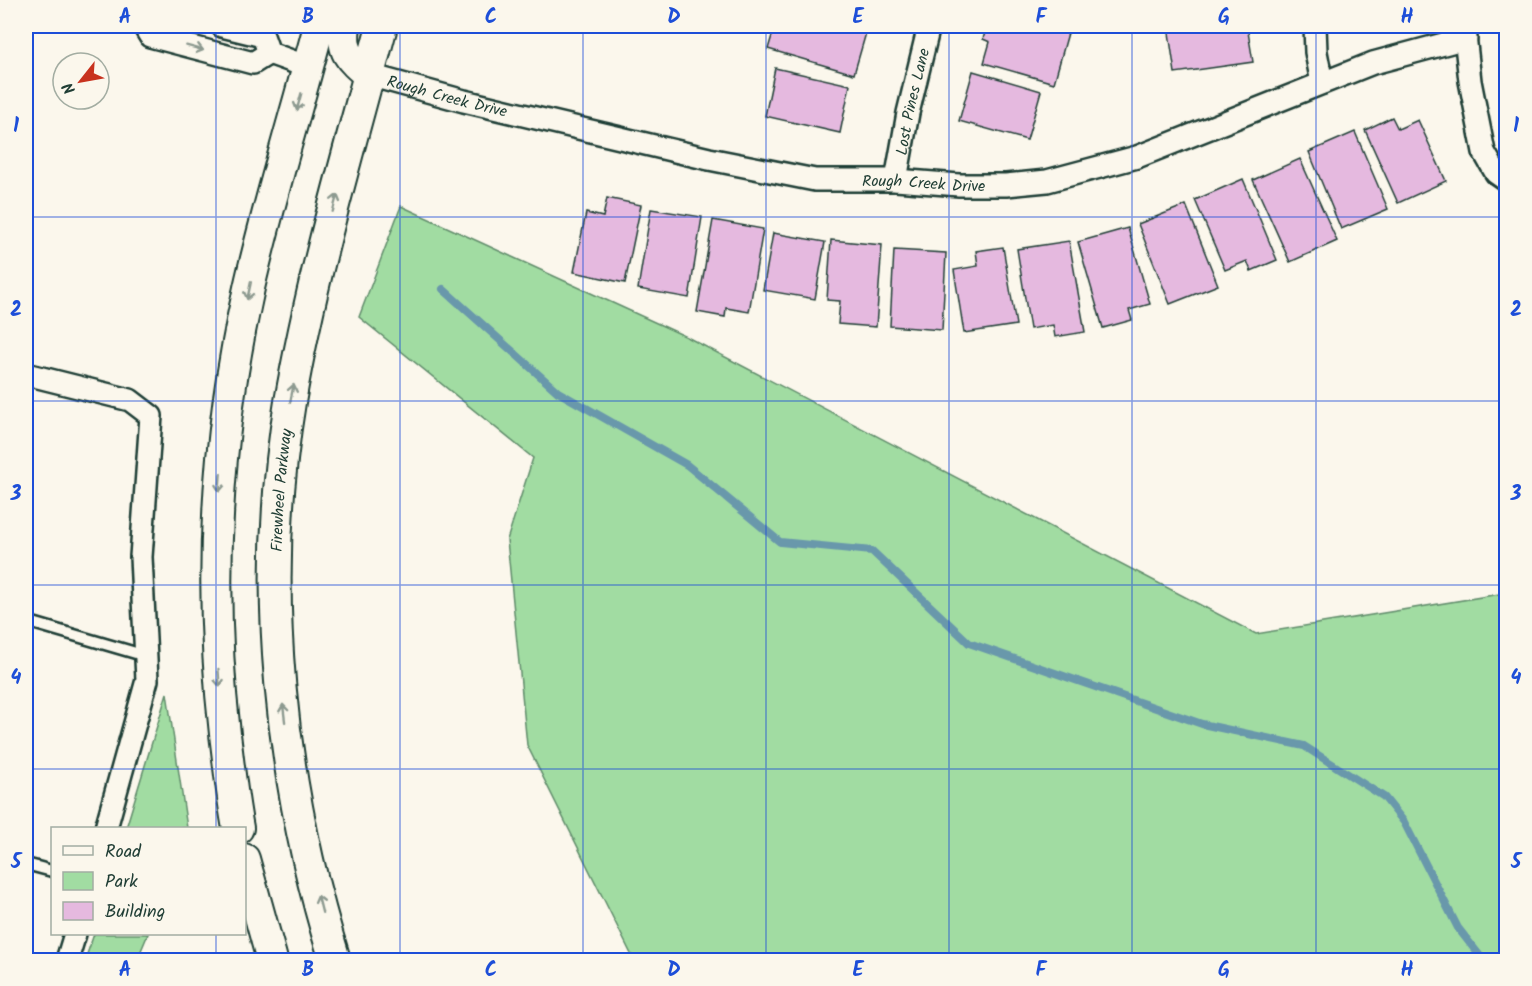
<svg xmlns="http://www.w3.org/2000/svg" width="1532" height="986" viewBox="0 0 1532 986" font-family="Kalam,sans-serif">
  <rect width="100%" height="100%" fill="#fbf7ec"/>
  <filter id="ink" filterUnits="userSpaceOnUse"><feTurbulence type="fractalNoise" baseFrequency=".0167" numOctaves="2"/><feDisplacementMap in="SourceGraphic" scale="12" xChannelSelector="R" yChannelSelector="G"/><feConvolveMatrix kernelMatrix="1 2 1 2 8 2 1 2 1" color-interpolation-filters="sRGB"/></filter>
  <g filter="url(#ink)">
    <g fill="#a1dca2" stroke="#608c6b" stroke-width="1.5">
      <polygon points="401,206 687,337 1256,634 1506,593 1506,960 634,960 527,745 507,540 533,458 359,317"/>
      <polygon points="167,693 187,828 126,828"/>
      <polygon points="94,934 148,934 137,960 85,960"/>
    </g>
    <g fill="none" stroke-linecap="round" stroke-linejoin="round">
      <polyline stroke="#6998ab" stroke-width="8" points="443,289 558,392 687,465 780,542 872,551 969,643 1202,724 1304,746 1384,797 1404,822 1458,928 1483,960"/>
    </g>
    <g fill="#e5b9df" stroke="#1f3d34" stroke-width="1.5">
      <polygon points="775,26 868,26 854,74 768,49"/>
      <polygon points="987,26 1042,26 1068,33 1054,83 984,63 990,42 983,39"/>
      <polygon points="1168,26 1247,26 1253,62 1175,73"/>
      <polygon points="775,68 850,85 840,133 765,116"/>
      <polygon points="973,71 1041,91 1027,140 959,121"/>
      <polygon points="1392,117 1398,129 1418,120 1446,181 1398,203 1365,130"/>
      <polygon points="1355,132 1388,209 1341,229 1309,152"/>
      <polygon points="1300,159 1337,241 1290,262 1253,180"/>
      <polygon points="1243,179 1277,260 1251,271 1247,261 1225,270 1195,200"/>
      <polygon points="607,198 641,205 625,283 574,272 586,213 603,217"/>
      <polygon points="1186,205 1218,285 1170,304 1138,224"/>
      <polygon points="651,209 702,217 689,298 638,289"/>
      <polygon points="713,220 763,229 749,312 726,308 725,317 697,312"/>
      <polygon points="1128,228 1150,304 1129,310 1132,320 1103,328 1078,242"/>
      <polygon points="773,233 825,242 815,299 763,290"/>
      <polygon points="831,240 882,245 876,327 838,324 840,301 827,300"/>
      <polygon points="1069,241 1085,332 1055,337 1053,325 1030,329 1017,249"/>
      <polygon points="1003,247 1016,325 964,333 954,270 978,266 976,251"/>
      <polygon points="894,250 946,253 942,330 890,326"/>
    </g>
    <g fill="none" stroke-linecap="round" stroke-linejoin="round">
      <g stroke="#1f3d34" stroke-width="15">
        <g id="service">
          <polyline points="26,621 146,656"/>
          <polyline points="26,864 52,871"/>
        </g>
      </g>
      <g stroke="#1f3d34" stroke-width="26">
        <g id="minor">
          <polyline points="144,26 150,36 253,63 269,53"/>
          <polyline points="222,26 263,36 269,53 308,67"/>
          <polyline points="1315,26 1316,52 1322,83"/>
          <polyline points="1464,26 1470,81 1484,152 1496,173 1506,180"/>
          <path id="s1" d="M369 75 464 101 709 159 815 180H896L959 185H1006L1047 181 1137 157 1373 63 1466 38"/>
          <path id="s2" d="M896 180 908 113 929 26"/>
          <polyline points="26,374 130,400 151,416 141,557 147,680 106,828"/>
          <polyline points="67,960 75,934"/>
        </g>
      </g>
      <g stroke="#1f3d34" stroke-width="34">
        <g id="secondary">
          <path d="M345 26C341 52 350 59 369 75"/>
          <path d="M238 828C232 797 229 766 225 734 208 585 216 435 249 288 269 200 296 113 319 26"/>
          <polyline points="244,859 272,960"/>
          <path id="s3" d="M335 960C280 783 259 587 290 402 312 275 349 150 382 26"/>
        </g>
      </g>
      <use href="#service" stroke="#fbf7ec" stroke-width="10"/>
      <use href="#minor" stroke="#fbf7ec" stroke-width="21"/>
      <use href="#secondary" stroke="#fbf7ec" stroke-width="30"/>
    </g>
    <defs><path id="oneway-shaft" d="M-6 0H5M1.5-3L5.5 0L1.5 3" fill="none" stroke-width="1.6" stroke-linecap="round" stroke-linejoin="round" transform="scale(1.5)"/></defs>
    <g stroke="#8d9a90">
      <use href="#oneway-shaft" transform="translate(195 48) rotate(15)"/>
      <use href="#oneway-shaft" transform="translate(299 102) rotate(105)"/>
      <use href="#oneway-shaft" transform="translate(335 203) rotate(-75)"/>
      <use href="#oneway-shaft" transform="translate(249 291) rotate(102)"/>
      <use href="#oneway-shaft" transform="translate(292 393) rotate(-79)"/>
      <use href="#oneway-shaft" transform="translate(220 483) rotate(94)"/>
      <use href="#oneway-shaft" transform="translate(219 678) rotate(86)"/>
      <use href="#oneway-shaft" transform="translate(284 713) rotate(-97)"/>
      <use href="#oneway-shaft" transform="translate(320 904) rotate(-104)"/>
    </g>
  </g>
  <path fill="none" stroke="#1d4ed8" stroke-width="1.5" stroke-opacity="0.55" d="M216 26V828M400 26V960M583 26V960M766 26V960M949 26V960M1132 26V960M1316 26V960M26 217H1506M26 401H1506M26 585H1506M26 769H1506M216 934V960"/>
  <g text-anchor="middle" stroke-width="4.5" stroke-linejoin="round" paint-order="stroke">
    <g font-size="16" fill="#1f3d34" stroke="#fbf7ec">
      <text dy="6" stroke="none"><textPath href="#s1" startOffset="81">Rough Creek Drive</textPath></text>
      <text dy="6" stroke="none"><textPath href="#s2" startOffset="80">Lost Pines Lane</textPath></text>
      <text dy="6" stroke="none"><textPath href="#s1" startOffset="567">Rough Creek Drive</textPath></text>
      <text dy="6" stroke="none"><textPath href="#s3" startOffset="476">Firewheel Parkway</textPath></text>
    </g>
  </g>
  <rect width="1532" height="986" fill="none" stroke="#fbf7ec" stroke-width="66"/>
  <rect x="51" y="827" width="195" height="108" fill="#fbf7ec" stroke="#a3ada2" stroke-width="1.5"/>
  <rect x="63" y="846" width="30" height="9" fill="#fbf7ec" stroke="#a3ada2" stroke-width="1.5"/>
  <text x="105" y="857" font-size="18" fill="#1f3d34">Road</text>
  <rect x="63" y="872" width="30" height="18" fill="#a1dca2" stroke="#a3ada2" stroke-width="1.5"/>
  <text x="105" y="887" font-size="18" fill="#1f3d34">Park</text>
  <rect x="63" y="902" width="30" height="18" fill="#e5b9df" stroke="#a3ada2" stroke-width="1.5"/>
  <text x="105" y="917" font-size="18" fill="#1f3d34">Building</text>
  <g transform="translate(81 81) rotate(239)"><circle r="28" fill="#fbf7ec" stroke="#a3ada2" stroke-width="1.5"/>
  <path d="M0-4.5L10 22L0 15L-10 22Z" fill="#c8321e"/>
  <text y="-9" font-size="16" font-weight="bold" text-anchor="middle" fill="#1f3d34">N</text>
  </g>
  <rect x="33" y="33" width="1466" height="920" fill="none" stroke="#1d4ed8" stroke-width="2"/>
  <g font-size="20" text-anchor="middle" font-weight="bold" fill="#1d4ed8">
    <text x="125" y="23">A</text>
    <text x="308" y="23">B</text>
    <text x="491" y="23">C</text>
    <text x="674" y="23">D</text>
    <text x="858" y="23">E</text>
    <text x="1041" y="23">F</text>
    <text x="1224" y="23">G</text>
    <text x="1407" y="23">H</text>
    <text x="16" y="132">1</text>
    <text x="1516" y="132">1</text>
    <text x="16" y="316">2</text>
    <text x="1516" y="316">2</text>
    <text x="16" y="500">3</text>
    <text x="1516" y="500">3</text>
    <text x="16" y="684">4</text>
    <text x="1516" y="684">4</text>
    <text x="16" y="868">5</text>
    <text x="1516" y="868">5</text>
    <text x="125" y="976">A</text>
    <text x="308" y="976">B</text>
    <text x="491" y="976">C</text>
    <text x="674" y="976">D</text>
    <text x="858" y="976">E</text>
    <text x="1041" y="976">F</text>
    <text x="1224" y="976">G</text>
    <text x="1407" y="976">H</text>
  </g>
</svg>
